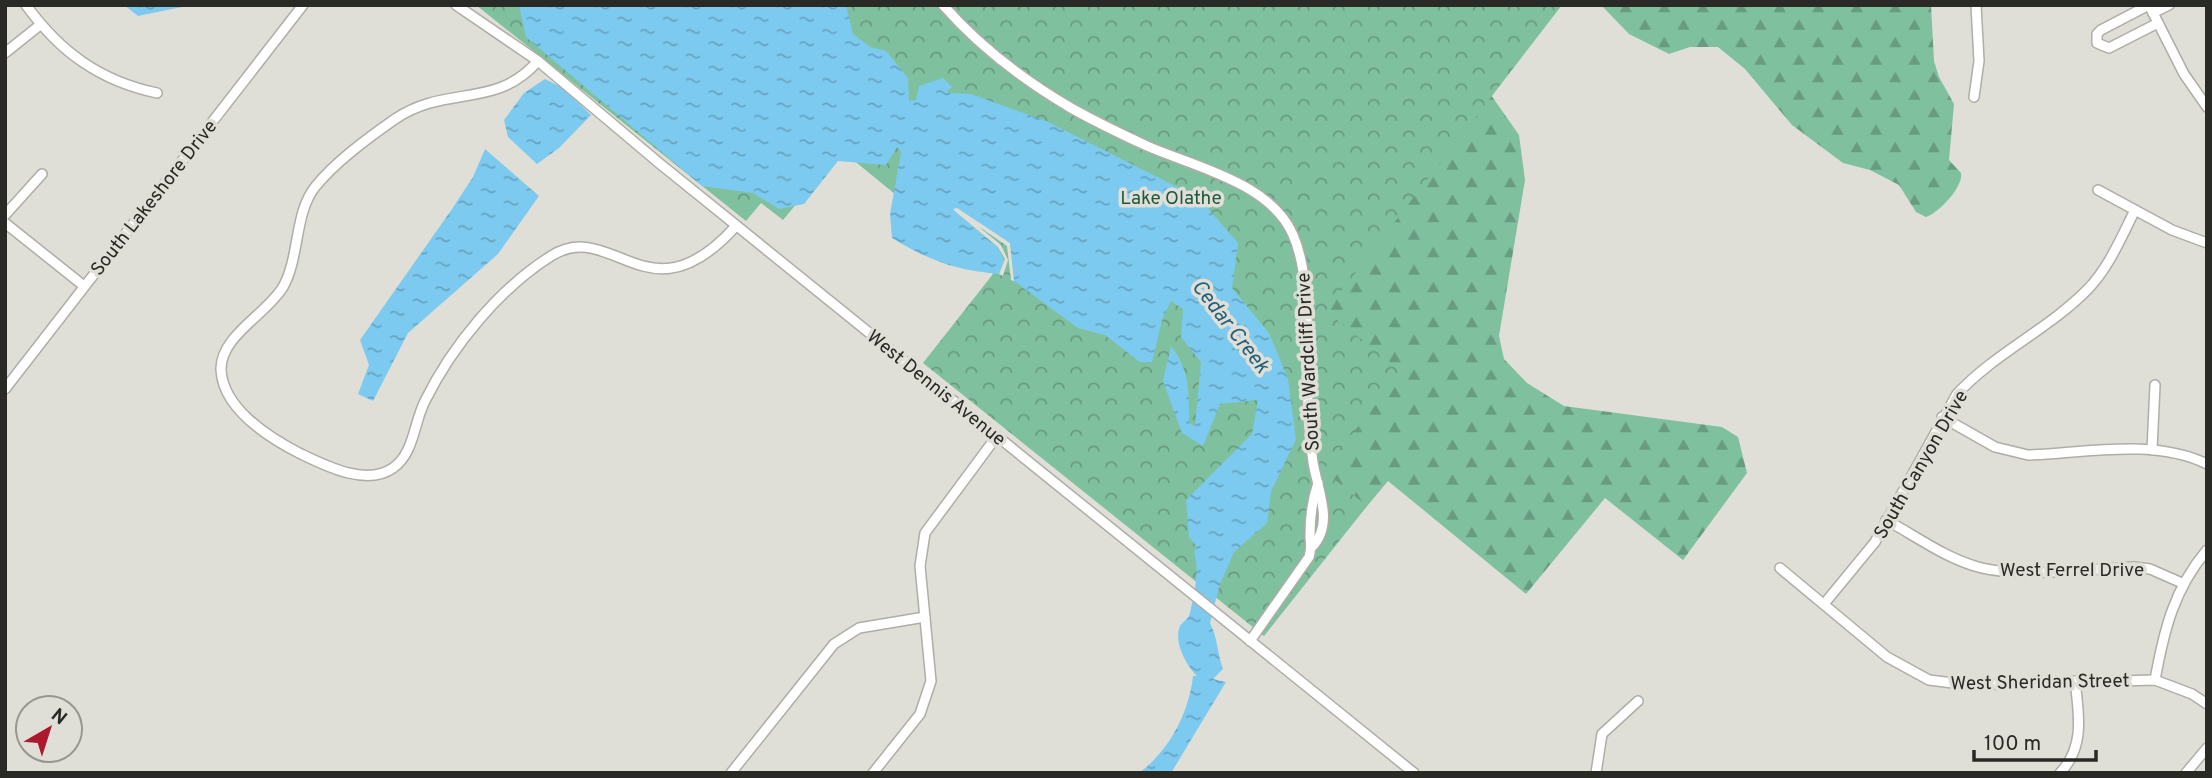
<svg xmlns="http://www.w3.org/2000/svg" width="2212" height="778" viewBox="0 0 2212 778" font-family="Overpass,sans-serif">
  <defs>
    <pattern id="forest-firs" width="22" height="20" patternUnits="userSpaceOnUse" patternTransform="scale(1.75)"><rect width="22" height="20" fill="#7fc09e"/><path d="M5 1l3.5 6h-7zM16 11l3.5 6h-7z" fill="#689c81"/></pattern>
    <pattern id="park-crowns" width="20" height="18" patternUnits="userSpaceOnUse" patternTransform="scale(1.75)"><rect width="20" height="18" fill="#7fc09e"/><path d="M2 6a3 3 0 1 1 6 0M12 15a3 3 0 1 1 6 0" fill="none" stroke="#689c81"/></pattern>
    <pattern id="water-ripples" width="26" height="14" patternUnits="userSpaceOnUse" patternTransform="scale(1.75)"><rect width="26" height="14" fill="#7ccaf0"/><path d="M2 4q2-2 4 0t4 0M15 11q2-2 4 0t4 0" fill="none" stroke="#66a4c2"/></pattern>
  </defs>
  <rect width="100%" height="100%" fill="#e0dfd7"/>
  <g fill="url(#forest-firs)">
    <polygon points="1201,5 1491,95 1519,135 1525,180 1499,336 1504,359 1527,383 1564,406 1722,427 1738,437 1747,473 1683,560 1605,498 1526,594 1388,481 1343,535 1085,94"/>
    <path d="M1586 5H1931L1934 61 1939 77 1954 104 1949 160 1961 173C1964 186 1939 213 1926 217L1916 212 1899 185 1870 170 1843 163 1792 125 1745 69 1718 47H1690L1669 54 1629 34 1603 7Z"/>
  </g>
  <polygon fill="url(#park-crowns)" points="476,5 1562,5 1326,311 1402,372 1323,470 1367,506 1264,636 923,363 993,274 841,150 783,220 761,203 746,221"/>
  <g fill="url(#water-ripples)">
    <polygon points="124,5 192,5 138,16"/>
    <path d="M519 5H846L853 34 870 47 886 51 908 78 909 101 916 100 919 86 943 78 952 87 947 91 949 93 971 94 1046 121 1199 198 1238 243 1232 288 1269 333 1288 379 1296 439 1271 492 1267 523 1234 552 1219 587 1210 623C1218 638 1217 653 1223 669L1213 679 1226 682 1171 773H1139C1169 751 1189 713 1193 676H1197C1187 666 1173 642 1180 626 1183 621 1189 619 1190 613 1194 594 1200 571 1194 552L1197 547 1189 537 1186 500 1252 434 1258 400 1220 404 1203 446 1182 433 1163 381 1171 346C1190 370 1189 393 1189 423L1195 426 1201 362 1181 337 1183 309 1171 301 1162 320 1152 362H1140L1105 335 1078 328 1014 281 1010 243 957 213 998 247 1004 260 999 274C955 270 930 261 892 238L890 214 901 152 897 147 886 165 838 161 804 204 779 209 753 193 702 186 526 37Z"/>
    <polygon points="545,79 563,88 591,115 559,148 537,164 508,137 504,120 524,93"/>
    <polygon points="485,149 539,196 498,254 408,333 373,401 358,394 369,365 360,340 452,209 473,177"/>
  </g>
  <polygon fill="#e0dfd7" points="957,208 1010,243 1014,281 1011,280 1007,246 978,226 1001,245 1008,260 1003,276 999,274 1005,259 998,247 957,213 953,209"/>
  <g fill="none" stroke-linecap="round" stroke-linejoin="round">
    <g stroke="#aeada6" stroke-width="12">
      <g id="minor">
        <path d="M26 5C60 52 100 81 157 93"/>
        <polyline points="456,5 538,61 659,163 1414,773"/>
        <path d="M943 5C979 46 1025 81 1071 108 1096 122 1121 134 1147 146 1195 167 1271 183 1293 235 1315 285 1304 369 1309 425 1311 437 1311 450 1313 462 1317 489 1335 523 1312 547"/>
        <polyline points="2149,5 2101,30 2097,34 2097,43 2109,48 2158,23"/>
        <polyline points="2149,5 2184,74 2207,107"/>
        <polyline points="2153,13 2169,5"/>
        <polyline points="5,53 40,25"/>
        <path d="M538 61C495 110 447 84 395 119 368 138 335 162 315 187 294 214 300 257 283 287 267 314 220 336 221 370 223 408 268 437 299 453 324 465 366 487 393 468 414 454 414 422 425 401 452 346 499 289 551 256 613 217 648 324 736 226"/>
        <polyline points="1974,97 1979,61 1976,5"/>
        <polyline points="2098,190 2172,230 2207,243"/>
        <polyline points="5,215 42,174"/>
        <polyline points="5,223 84,286"/>
        <polyline points="5,389 303,5"/>
        <path d="M1942 417 1995 447 2028 455C2085 453 2154 438 2207 464"/>
        <polyline points="2152,450 2155,385"/>
        <path d="M1886 520C1916 536 1945 558 1978 567 2018 578 2090 569 2134 567L2150 569 2182 583"/>
        <polyline points="1780,568 1887,657 1929,680 1969,685 2155,680 2192,694 2207,704"/>
        <path d="M1824 604 1875 542 1957 394C1995 353 2049 329 2088 289 2109 267 2121 238 2135 210"/>
        <path d="M1250 641 1309 557C1312 548 1310 543 1310 535 1310 517 1312 500 1318 483"/>
        <path d="M2155 680C2164 630 2174 589 2207 550"/>
        <polyline points="731,773 834,644 859,628 925,617"/>
        <polyline points="873,773 920,714 931,681 920,566 925,533 997,436"/>
        <polyline points="1596,773 1602,734 1638,701"/>
        <path d="M2060 773C2085 747 2079 715 2075 681"/>
        <polyline points="2186,773 2207,748"/>
      </g>
    </g>
    <use href="#minor" stroke="#fff" stroke-width="9"/>
  </g>
  <g text-anchor="middle" stroke-width="7" stroke-linejoin="round" paint-order="stroke">
    <g font-size="19" fill="#292926" stroke="#e0dfd7">
      <text transform="translate(153 197) rotate(-52)" y="7">South Lakeshore Drive</text>
      <text transform="translate(1307 362) rotate(-93)" y="7">South Wardcliff Drive</text>
      <text transform="translate(937 387) rotate(39)" y="7">West Dennis Avenue</text>
      <text transform="translate(1920 464) rotate(-60)" y="7">South Canyon Drive</text>
      <text x="2072" y="576">West Ferrel Drive</text>
      <text transform="translate(2040 681) rotate(-1)" y="7">West Sheridan Street</text>
    </g>
    <g font-size="19" fill="#1e573d" stroke="#e0dfd7">
      <text x="1171" y="204">Lake Olathe</text>
    </g>
    <g font-size="21" font-style="italic" fill="#235f79" stroke="#e0dfd7">
      <text transform="translate(1231 326) rotate(52)" y="7">Cedar Creek</text>
    </g>
  </g>
  <rect width="2212" height="778" fill="none" stroke="#292926" stroke-width="14"/>
  <g transform="translate(49 729) rotate(39)"><circle r="33" fill="#e0dfd7" stroke="#979690" stroke-width="2"/>
  <path d="M0-5L12 26L0 18L-12 26Z" fill="#ac182c"/>
  <text y="-10" font-size="19" font-weight="bold" text-anchor="middle" fill="#292926">N</text>
  </g>
  <path d="M1974 750v10h122v-10" fill="none" stroke="#292926" stroke-width="3.5"/>
  <text x="1984" y="750" font-size="21" fill="#292926" stroke="#e0dfd7" stroke-width="5" paint-order="stroke">100 m</text>
</svg>
